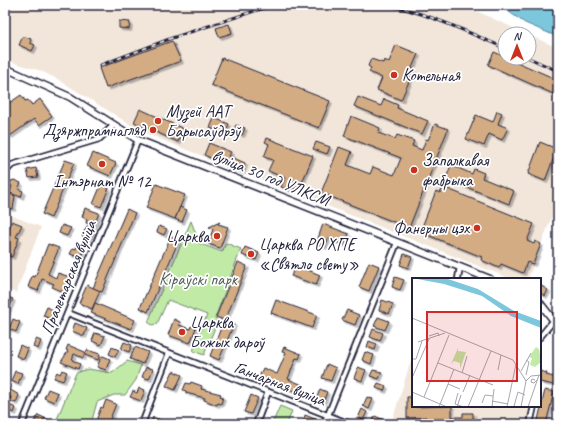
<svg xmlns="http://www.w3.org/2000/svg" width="563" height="429" viewBox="0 0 563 429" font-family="Caveat,sans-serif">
  <defs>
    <filter id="shadow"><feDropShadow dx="2.5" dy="2.5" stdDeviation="0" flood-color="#0004"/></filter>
  </defs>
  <rect width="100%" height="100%" fill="#fff"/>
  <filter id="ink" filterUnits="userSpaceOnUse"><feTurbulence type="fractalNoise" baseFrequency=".025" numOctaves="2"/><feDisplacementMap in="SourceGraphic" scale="8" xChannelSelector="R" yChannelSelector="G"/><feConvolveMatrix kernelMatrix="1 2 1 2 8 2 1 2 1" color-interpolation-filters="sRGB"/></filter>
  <g filter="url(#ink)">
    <g fill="#f2e6da">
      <polygon points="5,5 463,5 527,34 505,34 505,58 529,58 529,35 558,48 558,201 528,279 511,279 142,132 59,80 41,71 5,60"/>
      <polygon points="5,213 41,227 16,293 5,288"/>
      <polygon points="412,357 413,406 532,406 528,424 404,424 393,418"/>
    </g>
    <g fill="#c0eaa6" stroke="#718670">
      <polygon points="191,221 196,234 193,241 222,252 226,243 241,249 215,318 218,320 204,355 193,351 207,315 168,300 157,324 152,325 148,322"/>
      <polygon points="127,361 141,365 136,380 125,395 114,395 97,402 91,424 55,424 76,373 88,369 112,373"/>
      <polygon points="280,406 292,411 287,424 272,424"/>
    </g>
    <polygon fill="#7dc7dd" stroke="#59859c" points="499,5 558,5 558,37 525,23"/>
    <g fill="#d3ac84" stroke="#22223b" filter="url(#shadow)">
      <polygon points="119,21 130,22 129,29 119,28"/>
      <polygon points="229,24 232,33 219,37 216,28"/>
      <polygon points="23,36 31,39 30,43 35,45 32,51 19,45"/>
      <polygon points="172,41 181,61 106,88 99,68"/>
      <polygon points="396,45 418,54 412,68 414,70 401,100 377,90 382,78 369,72 371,68 368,66 371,59 383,63 384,60 389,62"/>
      <polygon points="494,52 558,80 558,96 488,65"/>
      <polygon points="222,58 330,101 319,128 211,85"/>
      <polygon points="21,95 25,101 28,100 32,105 40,99 52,116 39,125 34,119 10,136 5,129 5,111 8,109 5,106"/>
      <polygon points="358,97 381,106 384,99 398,105 397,108 428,121 422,134 354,106"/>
      <polygon points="140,109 184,129 178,142 134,122"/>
      <polygon points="497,111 502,113 498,124 508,128 502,140 489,134 484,146 466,139 476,115 493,122"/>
      <polygon points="351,116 380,128 378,133 395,139 397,135 414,141 412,146 422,150 426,139 428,140 435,124 448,129 409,228 321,193 339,147 352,152 347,165 370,174 373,167 394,175 401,158 344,136"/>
      <polygon points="214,118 229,124 225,134 210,128"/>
      <polygon points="236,125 245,128 242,135 233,131"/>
      <polygon points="267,138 313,156 299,190 290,187 289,190 281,187 285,178 268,171 273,160 264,157 269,144 265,142"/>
      <polygon points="316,142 330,147 327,154 313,149"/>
      <polygon points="540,142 557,149 545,181 528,174"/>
      <polygon points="209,143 231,152 229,156 245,163 242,172 204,155"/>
      <polygon points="93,153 116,163 110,176 87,166"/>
      <polygon points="65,160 74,163 51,218 42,214"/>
      <polygon points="451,165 472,174 474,169 484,173 482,178 514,191 509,204 446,179"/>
      <polygon points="36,168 38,177 29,178 27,170"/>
      <polygon points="14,180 21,183 18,189 23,191 21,197 10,193 12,186 10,185 11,181"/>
      <polygon points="156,184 185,195 175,219 146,208"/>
      <polygon points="101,185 109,188 101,207 93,204"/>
      <polygon points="443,187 534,224 527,241 534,244 535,241 541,244 533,264 527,262 523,273 501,264 499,268 481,260 482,257 420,232 436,191 440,193"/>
      <polygon points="7,193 15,196 13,209 5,207"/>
      <polygon points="180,207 187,210 182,222 175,219"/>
      <polygon points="85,208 99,213 94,226 86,223 87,219 82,217"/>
      <polygon points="127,209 135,213 102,292 93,288"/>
      <polygon points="12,221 22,225 16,237 19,238 12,257 5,254 5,232 7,233"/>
      <polygon points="220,222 218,224 228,227 220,248 208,244 213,229 209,227"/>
      <polygon points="323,224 349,234 344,245 328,239 325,247 316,244"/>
      <polygon points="62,225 71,228 67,236 59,233"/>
      <polygon points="87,226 94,229 89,239 82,236"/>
      <polygon points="159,226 167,229 164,235 157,232"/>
      <polygon points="171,236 179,240 148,312 140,308"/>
      <polygon points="48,244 59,248 48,274 56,278 58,273 70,277 64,292 52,287 54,284 42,279 38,291 28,287 32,276 35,277"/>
      <polygon points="77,245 84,248 81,258 70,254 73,248 76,249"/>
      <polygon points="245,247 259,253 256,260 242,255"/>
      <polygon points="404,254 412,257 408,268 400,265"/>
      <polygon points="238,262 247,266 225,321 234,324 219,360 210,356 224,320 216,317"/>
      <polygon points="369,262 379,266 369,291 359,287"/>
      <polygon points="296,265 320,275 316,285 291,276"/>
      <polygon points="395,277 404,280 400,290 392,287"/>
      <polygon points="87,285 100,291 92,309 79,303"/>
      <polygon points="540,285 548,290 545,296 540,293"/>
      <polygon points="5,296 13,299 5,318"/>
      <polygon points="276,300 317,315 312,328 271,313"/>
      <polygon points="382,300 393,304 389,314 379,310"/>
      <polygon points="95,303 135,320 131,329 91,313"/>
      <polygon points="47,307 55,311 52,319 43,316"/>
      <polygon points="347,310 359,315 355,325 342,320"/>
      <polygon points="378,317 389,321 385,330 374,326"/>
      <polygon points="13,319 20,322 16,332 9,329"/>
      <polygon points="174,319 180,322 179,325 190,329 191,326 196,328 190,343 168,335"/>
      <polygon points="75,323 87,328 84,336 72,331"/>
      <polygon points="373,329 383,333 380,341 370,337"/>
      <polygon points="95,333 105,336 101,345 92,341"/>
      <polygon points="36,339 41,341 38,349 33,347"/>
      <polygon points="369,341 377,344 375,350 367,347"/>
      <polygon points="124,342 132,345 129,352 121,349"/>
      <polygon points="20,345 28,349 24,359 16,356"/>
      <polygon points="68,345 85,352 83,358 74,354 72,360 80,364 78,369 61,362 68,351 66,350"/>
      <polygon points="112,347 119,350 115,357 109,354"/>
      <polygon points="135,347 148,352 143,364 130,359"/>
      <polygon points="284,347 301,354 299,359 296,358 288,379 303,385 299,393 259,377 263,368 277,374 286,353 282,352"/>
      <polygon points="87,350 100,354 98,360 85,355"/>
      <polygon points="365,352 374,355 371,364 362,360"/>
      <polygon points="103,356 110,359 106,370 97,367 101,357"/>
      <polygon points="327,364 336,368 331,381 322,378"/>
      <polygon points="146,367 153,369 149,379 142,377"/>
      <polygon points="358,367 366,370 362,381 354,378"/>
      <polygon points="62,370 67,372 63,381 54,378 57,372 60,374"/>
      <polygon points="373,370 382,372 379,379 370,376"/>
      <polygon points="15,371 22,373 18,384 11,381"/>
      <polygon points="173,371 182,375 175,390 166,386"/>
      <polygon points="540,371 547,373 546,375 558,378 558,386 540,382"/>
      <polygon points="191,382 202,386 201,389 221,394 220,396 223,397 221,404 218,403 217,405 204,400 205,398 186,393 186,391 183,390 186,383 190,384"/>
      <polygon points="378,383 386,386 384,391 376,388"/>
      <polygon points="139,388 145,390 141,401 130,397 133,391 137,393"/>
      <polygon points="9,389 19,395 16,403 10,401 11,397 6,395"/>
      <polygon points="48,389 58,393 54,402 44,398"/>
      <polygon points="320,389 327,392 323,403 316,400"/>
      <polygon points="545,390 554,392 546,424 537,424"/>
      <polygon points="251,395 258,398 251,414 244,412"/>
      <polygon points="367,397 373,399 369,409 363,406"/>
      <polygon points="407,397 413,397 413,406 416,407 452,406 452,417 463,417 463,413 473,413 473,424 444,424 444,422 432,421 432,424 426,424 426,417 407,418"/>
      <polygon points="106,400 116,404 108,424 97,424 98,422 96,421 101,407 103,408"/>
      <polygon points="7,404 16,408 14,413 5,409"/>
      <polygon points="362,409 367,412 363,420 358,418"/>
      <polygon points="38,415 49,420 47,424 34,422"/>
      <polygon points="305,415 315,419 313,424 303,422"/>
      <polygon points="375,416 382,419 380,424 372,423"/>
      <polygon points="153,417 161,420 160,424 150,424"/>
    </g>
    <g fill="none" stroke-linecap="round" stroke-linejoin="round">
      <g stroke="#22223b" stroke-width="8">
        <g id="minor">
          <polyline points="5,172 12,165 99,139 114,125"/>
          <polyline points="458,279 460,267"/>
          <polyline points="68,313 350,424"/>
          <polyline points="540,337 554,320"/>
          <polyline points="22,424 138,140"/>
          <polyline points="142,424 169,353"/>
          <polyline points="256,424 268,392"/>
          <polyline points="323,424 328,415 397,243"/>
          <polyline points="530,424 534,406"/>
        </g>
      </g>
      <g stroke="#22223b" stroke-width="9">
        <g id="secondary">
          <polyline points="5,68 70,97 138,140 490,279"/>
          <polyline points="540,303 558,326"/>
        </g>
      </g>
      <use href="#minor" stroke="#fff" stroke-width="4.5"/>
      <use href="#secondary" stroke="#fff" stroke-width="6"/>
      <g stroke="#22223b" stroke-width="3">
        <g id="rail">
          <path d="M387 5C428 13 467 32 505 48"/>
          <polyline points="529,58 558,71"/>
          <polyline points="101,65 172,38 273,5"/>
        </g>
      </g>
      <use href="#rail" stroke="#fff" stroke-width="1.5" stroke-dasharray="4.5" stroke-linecap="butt"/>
    </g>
  </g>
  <g fill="#c8321e" stroke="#fff" stroke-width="1.5">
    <circle cx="394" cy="75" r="4"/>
    <circle cx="158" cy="121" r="4"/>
    <circle cx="153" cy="130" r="4"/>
    <circle cx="102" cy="164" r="4"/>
    <circle cx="414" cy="170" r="4"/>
    <circle cx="477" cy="228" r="4"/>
    <circle cx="217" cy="236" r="4"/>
    <circle cx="251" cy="254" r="4"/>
    <circle cx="182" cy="332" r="4"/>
  </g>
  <g text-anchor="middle" stroke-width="3.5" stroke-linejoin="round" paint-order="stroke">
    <g font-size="17" fill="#22223b" stroke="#fff" text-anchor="start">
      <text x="402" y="81">Котельная</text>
      <text x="166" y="117">Музей ААТ<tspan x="166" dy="20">Барысаўдрэў</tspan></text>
      <text x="145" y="136" text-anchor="end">Дзяржпрамнагляд</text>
      <text x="422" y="166">Запалкавая<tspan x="422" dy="20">фабрыка</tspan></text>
      <text x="102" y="187" text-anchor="middle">Інтэрнат № 12</text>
      <text x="469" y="234" text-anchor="end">Фанерны цэх</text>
      <text x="209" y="242" text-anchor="end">Царква</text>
      <text x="259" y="250">Царква РО ХПЕ<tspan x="259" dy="20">«Святло свету»</tspan></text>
      <text x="190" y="328">Царква<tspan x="190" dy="20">Божых дароў</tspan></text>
    </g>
    <g font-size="17" fill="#22223b" stroke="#fff">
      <text transform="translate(271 177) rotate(22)" y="6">вуліца 30 год УЛКСМ</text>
      <text transform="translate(68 277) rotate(-68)" y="6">Пралетарская вуліца</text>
      <text transform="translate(280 383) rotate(21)" y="6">Ганчарная вуліца</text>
    </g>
    <g font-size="17" fill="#515e5b" stroke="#fff">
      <text x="198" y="285">Кіраўскі парк</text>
    </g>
  </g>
  <g transform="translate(412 278)">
    <rect width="129" height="129" fill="#fff"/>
    <path d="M124 69 127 71 129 84 123 89 118 87 120 80 117 79ZM46 70V73L54 74 48 91V85L42 83 39 86Z" fill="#c0eaa6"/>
    <path d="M0 0H33L66 11 102 33 129 43V50L99 38 70 18 32 6Z" fill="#7dc7dd"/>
    <path fill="none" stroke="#a7a7b1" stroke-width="1" d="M0 40 101 82 114 103 109 129M17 58 26 55 27 58M6 64 33 55M0 81H4L10 63M114 82 117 84 114 97M26 85 81 107M86 92 89 77M109 93 119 75M50 95 55 78M0 100 17 61M123 102 120 101 119 104 122 105 125 102M114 103 119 98 129 97M36 106 48 111M0 114 35 129M51 114 58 97M46 115 43 126 52 129M12 119 37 57M80 123 96 126M70 125 73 117 81 118M27 129 42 91M45 129 49 117M56 129 79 73M80 129 82 111M95 129 104 86M104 129 102 128 106 114 113 117M116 129 127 97"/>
    <path fill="#d62828" fill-opacity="0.15" stroke="#d62828" stroke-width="2" d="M15 34H105V103H15Z"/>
    <rect width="129" height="129" fill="none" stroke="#22223b" stroke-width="2"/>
  </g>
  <rect width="563" height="429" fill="none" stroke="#fff" stroke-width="20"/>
  <rect x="10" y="10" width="543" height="409" fill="none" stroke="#22223b" stroke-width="1.5" filter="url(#ink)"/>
  <g transform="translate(517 46)"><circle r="19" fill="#ffffff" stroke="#a7a7b1"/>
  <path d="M0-3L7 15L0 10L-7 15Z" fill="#c8321e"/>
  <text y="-6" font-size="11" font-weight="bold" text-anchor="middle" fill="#22223b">N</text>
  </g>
</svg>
